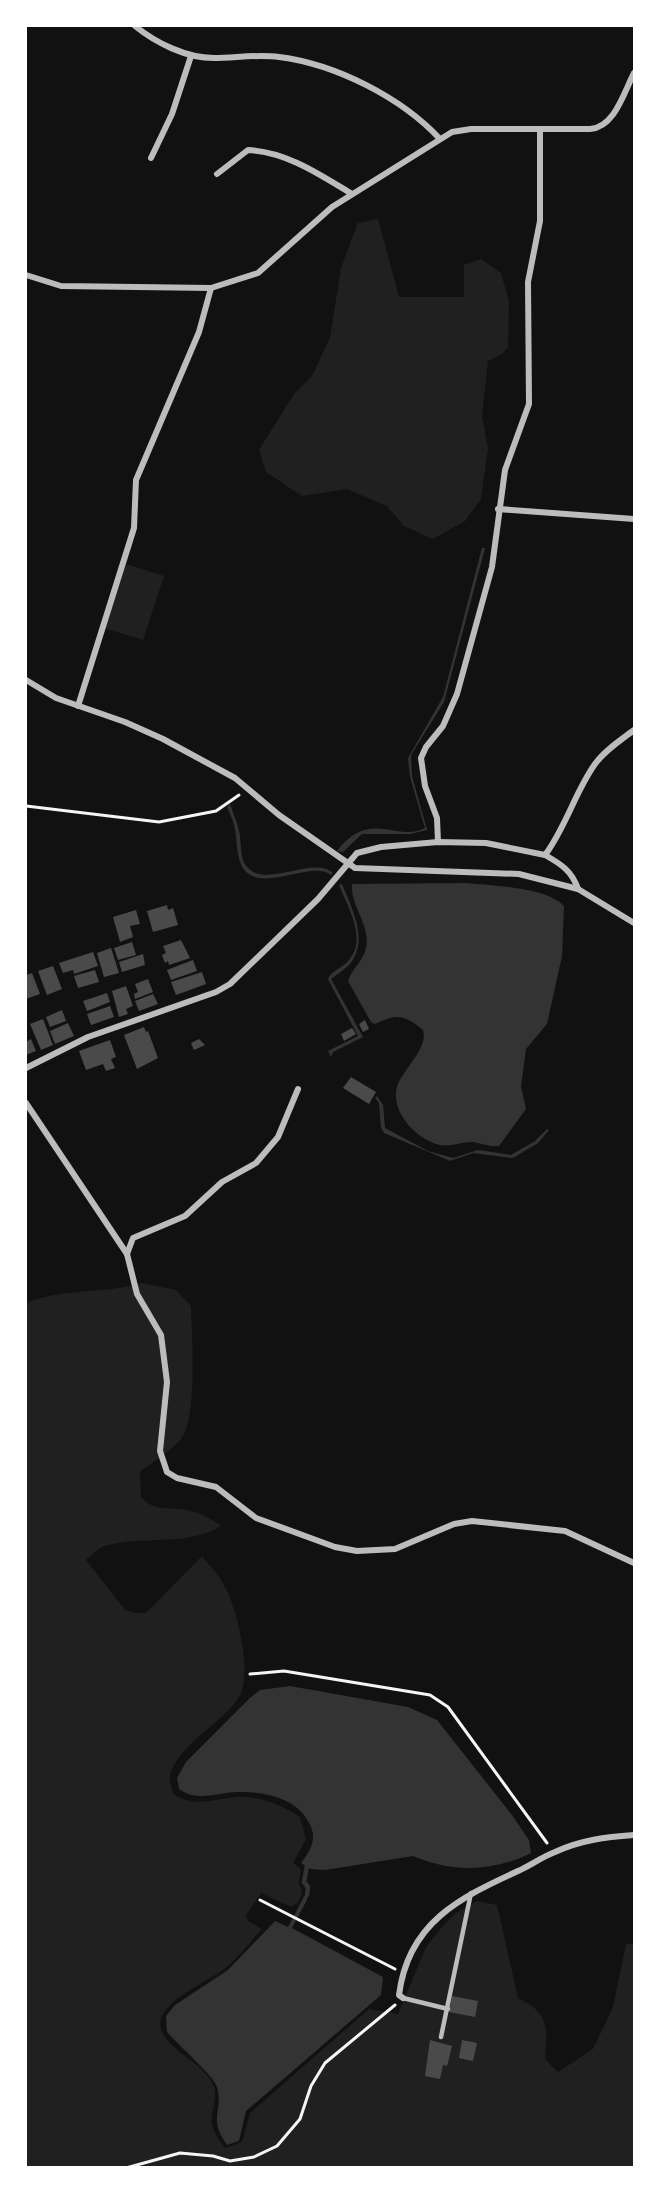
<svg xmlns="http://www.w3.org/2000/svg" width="660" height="2193" viewBox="0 0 660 2193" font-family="'Titillium Web',sans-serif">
  <rect width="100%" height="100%" fill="#111"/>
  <g fill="#202020">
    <polygon points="378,219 399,297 464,297 464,265 481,259 501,273 509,301 508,347 502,354 488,361 482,416 488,448 481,499 465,521 433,539 404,526 387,506 347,489 302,496 266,472 259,450 294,394 312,376 330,338 341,268 358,223"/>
    <polygon points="126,564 164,576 143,640 105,628"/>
    <path d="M142 1283 176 1290 191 1306C192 1336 197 1411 183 1436 177 1447 151 1463 140 1472L141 1497C155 1513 168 1506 186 1510 199 1512 210 1518 221 1526 186 1547 143 1535 105 1546 98 1548 91 1556 86 1560L125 1610 135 1613H146L202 1556C209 1565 219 1575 224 1585 237 1608 253 1674 239 1697 223 1723 176 1746 170 1776 169 1781 172 1789 173 1794 196 1808 212 1799 237 1797 261 1796 281 1805 300 1817L306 1839 293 1863 301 1869 299 1882 302 1894 298 1902 291 1907 261 1893 246 1915 248 1921 262 1929C251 1941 240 1955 228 1966 211 1982 146 2004 163 2034 175 2055 207 2065 214 2087 218 2099 210 2113 212 2124 213 2133 220 2141 225 2148L242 2142 250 2113 369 2009 398 2014 426 1947 442 1927 456 1913 477 1901 497 1905 518 1998C549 2013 548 2027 545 2059L558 2072 593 2049 613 2007 626 1944H634V2167L26 2168V1303C63 1288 103 1294 142 1283Z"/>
  </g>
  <g fill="#333">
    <path d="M482 548H485L444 702 411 755 412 776 427 830 410 834H362L343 852 337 851C371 808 395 843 425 828L410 777 408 758 443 697Z"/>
    <path d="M230 804C233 813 237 822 239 831 242 842 239 858 247 867 267 889 313 855 333 873L331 875C316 862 277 884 255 877 235 871 238 845 235 829 234 822 230 814 227 807Z"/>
    <path d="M467 883C492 886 547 887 564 906L562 956 547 1024 526 1049 521 1086 526 1109 499 1146C490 1147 481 1143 472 1142 461 1142 450 1147 440 1145 417 1140 390 1112 397 1087 402 1070 429 1048 423 1030 403 1014 397 1014 375 1024L371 1022 348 981C352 968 363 962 366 948 371 925 350 906 352 884Z"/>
    <path d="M342 884C352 909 369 940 350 964 344 970 337 974 331 979L363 1037 333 1052 331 1057 328 1051 358 1036 328 979C331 971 342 968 348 961 368 940 348 907 339 885Z"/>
    <polygon points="377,1096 383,1105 385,1128 428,1151 453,1158 478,1150 511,1155 535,1141 547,1129 549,1130 538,1143 513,1158 473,1153 450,1161 384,1133 381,1128 379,1103 375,1098"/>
    <path d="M290 1686 408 1707 437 1720 512 1815 529 1840 531 1853C493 1872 453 1873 413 1856L325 1870 311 1869 301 1863C312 1849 318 1837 308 1821 296 1798 262 1791 237 1792 217 1793 196 1802 179 1789L177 1778 186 1762 250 1698 260 1690Z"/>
    <path d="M308 1889 307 1900 292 1928 383 1977 381 1995 246 2111 239 2141 227 2145C207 2117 224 2111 217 2087 214 2076 177 2044 167 2032L166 2016 175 2005 228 1970 275 1921 288 1927Z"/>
  </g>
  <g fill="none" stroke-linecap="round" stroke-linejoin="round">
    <polyline stroke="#333" stroke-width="4.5" points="307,1895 308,1887 304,1882 308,1860"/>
  </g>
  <g fill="#4a4a4a">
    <polygon points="167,905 168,910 173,908 178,925 153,932 147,911"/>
    <polygon points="136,910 140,924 130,926 133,937 120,942 113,917"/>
    <polygon points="181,940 190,958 169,965 168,961 165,963 162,955 166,953 163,946"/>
    <polygon points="132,942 136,955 118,960 114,948"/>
    <polygon points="111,948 119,973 104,977 97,953"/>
    <polygon points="93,952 98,966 74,974 73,970 63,973 59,963"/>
    <polygon points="143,954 145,965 122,972 119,962"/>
    <polygon points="193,960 197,971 171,980 167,970"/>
    <polygon points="53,966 62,989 47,995 38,971"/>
    <polygon points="95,970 99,982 78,988 74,976"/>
    <polygon points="202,972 206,984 176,995 171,982"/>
    <polygon points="32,973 40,994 26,999 26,975"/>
    <polygon points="148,979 153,992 135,999 134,994 138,992 135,984"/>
    <polygon points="126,986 133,1006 126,1009 128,1014 119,1017 112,991"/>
    <polygon points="107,993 110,1002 87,1011 83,1001"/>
    <polygon points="153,994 158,1004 139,1011 135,1001"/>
    <polygon points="110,1006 114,1017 91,1025 87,1014"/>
    <polygon points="62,1010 66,1021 50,1027 46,1017"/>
    <polygon points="43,1019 53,1045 41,1050 30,1024"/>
    <polygon points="365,1020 369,1029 363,1032 359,1024"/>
    <polygon points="68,1023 74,1036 55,1044 50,1031"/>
    <polygon points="144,1027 146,1032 148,1031 158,1058 137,1069 124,1035"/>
    <polygon points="352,1028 356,1034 344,1041 341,1034"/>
    <polygon points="31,1039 36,1051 26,1055 26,1042"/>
    <polygon points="199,1039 205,1045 194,1050 191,1043"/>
    <polygon points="110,1040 116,1057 111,1059 115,1068 106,1071 103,1064 86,1070 79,1051"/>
    <polygon points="351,1077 376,1092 369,1104 343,1088"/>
    <polygon points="452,1996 478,2001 475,2017 449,2012"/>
    <polygon points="430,2040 452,2046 447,2066 443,2065 440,2079 425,2076"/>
    <polygon points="462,2040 477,2043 473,2061 459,2058"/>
  </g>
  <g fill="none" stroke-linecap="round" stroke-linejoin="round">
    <g stroke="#f5f5f5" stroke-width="3">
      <polyline points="26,806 159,822 216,811 239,795"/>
      <polyline points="250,1674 284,1671 430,1695 448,1707 547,1843"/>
      <polyline points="260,1900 395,1969"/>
      <polyline points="126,2168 180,2153 213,2156 230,2161 254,2157 277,2146 300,2119 311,2086 325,2063 395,2005"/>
    </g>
    <g stroke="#bcbcbc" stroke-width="4.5">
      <polyline points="403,1998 448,2009"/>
      <polyline points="441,2037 471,1893"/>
    </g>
    <g stroke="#bcbcbc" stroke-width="6">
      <path d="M135 26C156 43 186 58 214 58 235 58 257 54 279 57 335 64 401 97 440 139"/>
      <polyline points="151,158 172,114 191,56"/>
      <path d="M217 174 248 150C287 152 319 174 352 194"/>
      <path d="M26 275 61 286 211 288 258 273 332 207 452 132 471 129H590C615 127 624 92 634 73"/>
      <polyline points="498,509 634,519"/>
      <polyline points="26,680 56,698 125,722 163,739 235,778 279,815 355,868 519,874 578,889"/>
      <polyline points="78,706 134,528 136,480 199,332 211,288"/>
      <polyline points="438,842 437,818 425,786 421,758 426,747 443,726 457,694 492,567 505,470 529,404 528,282 540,221 540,130"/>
      <path d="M545 855C561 864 572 871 578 889L634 923"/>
      <path d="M26 1068 88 1037 216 992 230 984 318 899 357 853 381 847 438 842 486 843 545 855C566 827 575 792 595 764 605 750 621 740 634 730"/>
      <polyline points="26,1103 127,1254 137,1294 161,1335 167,1382 160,1451 167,1472 177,1478 216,1487 256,1518 335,1547 357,1551 395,1549 454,1524 472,1521 565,1531 634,1563"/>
      <polyline points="127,1254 133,1238 185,1216 222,1182 256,1163 278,1137 298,1089"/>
      <path d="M403 1998 399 1995C408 1923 459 1898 518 1871 531 1865 542 1857 555 1852 581 1840 606 1837 634 1835"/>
    </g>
  </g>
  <rect width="660" height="2193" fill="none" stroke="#ffffff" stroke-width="54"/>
</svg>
